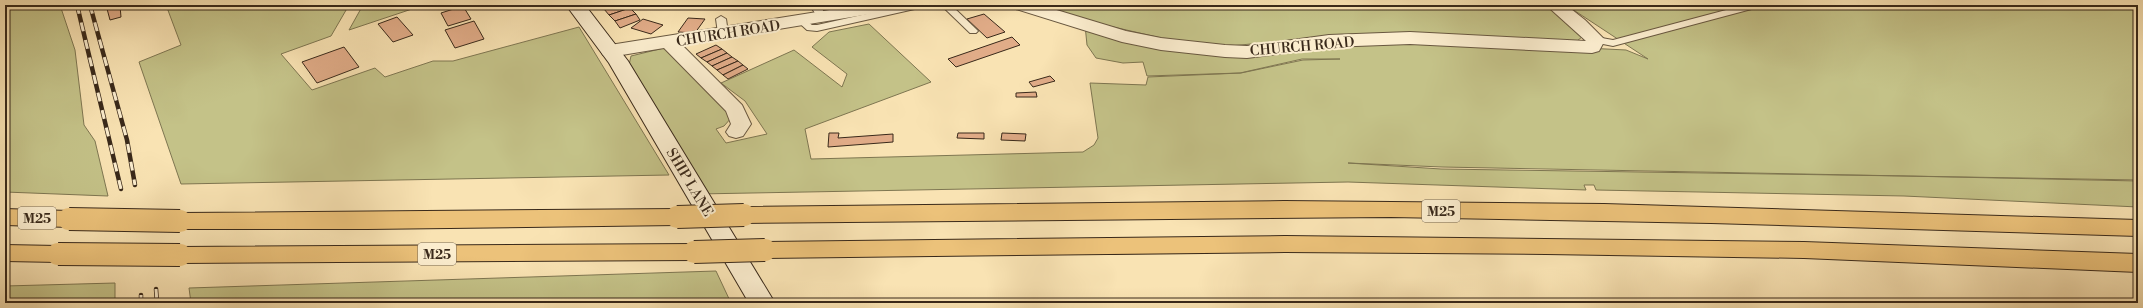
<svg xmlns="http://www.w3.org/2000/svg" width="2143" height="308" viewBox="0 0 2143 308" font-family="'Libre Bodoni',serif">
  <rect width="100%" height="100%" fill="#f9e3b3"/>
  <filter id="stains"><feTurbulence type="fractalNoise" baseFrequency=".005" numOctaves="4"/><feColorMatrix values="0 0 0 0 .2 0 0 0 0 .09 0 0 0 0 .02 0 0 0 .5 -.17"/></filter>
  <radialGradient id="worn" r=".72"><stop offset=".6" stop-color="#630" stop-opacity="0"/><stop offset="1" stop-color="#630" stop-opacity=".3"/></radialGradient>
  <g fill="#c4c288" stroke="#7e7651" fill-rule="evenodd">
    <polygon points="5,5 60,5 75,50 84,125 95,141 108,196 5,192"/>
    <polygon points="166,5 349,5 331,36 281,54 312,90 375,68 385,77 433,61 453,61 579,27 669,175 181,184 139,62 181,45"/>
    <polygon points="363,5 424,5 349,30"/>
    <polygon points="1039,5 1546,5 1582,37 1573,44 1334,36 1230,46 1170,40 1096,23"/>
    <path d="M1566 5H2138V180L1905 176 2138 181V207L1904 196 1596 190 1594 185H1584L1586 190 1348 182 698 194 629 65 631 56 668 47 732 117 724 126 716 129 726 143 767 134 745 101 721 83 794 50 842 87 847 74 812 47 829 32 869 24 931 82 805 129 811 159 1083 152 1094 145 1098 138 1090 83 1146 85 1148 77 1241 73 1303 60 1340 59H1302L1240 73 1147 76 1143 62 1123 63 1096 58 1087 45 1085 25 1225 52 1410 39 1626 50 1648 59ZM1348 163 1442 167 1905 176 1441 169Z"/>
    <polygon points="716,271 731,303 191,303 189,288"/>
    <polygon points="115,283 115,303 5,303 5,286"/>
  </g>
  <g fill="#e1ac88" stroke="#39291a">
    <polygon points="106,5 125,5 120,6 121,17 110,20"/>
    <polygon points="615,5 627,5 630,8 609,15 604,9"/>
    <polygon points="463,6 471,19 448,26 441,13"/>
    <polygon points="630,8 636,14 615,21 609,15"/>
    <polygon points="636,14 640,20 620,28 615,21"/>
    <polygon points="984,14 1005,32 987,38 967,19"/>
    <polygon points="397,17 413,35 393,42 378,24"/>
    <polygon points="688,18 705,19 695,33 678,32"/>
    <polygon points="643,19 663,25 651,34 631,28"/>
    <polygon points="474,21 484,39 455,48 445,30"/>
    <polygon points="1012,37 1020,45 956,67 948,59"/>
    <polygon points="716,45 722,49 701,58 696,54"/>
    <polygon points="344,47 359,67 317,83 302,62"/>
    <polygon points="722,49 727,53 707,62 701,58"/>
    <polygon points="727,53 732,57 712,66 707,62"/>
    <polygon points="732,57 738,61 717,70 712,66"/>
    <polygon points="738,61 743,65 723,75 717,70"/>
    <polygon points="743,65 748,69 728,79 723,75"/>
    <polygon points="1050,76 1055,81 1033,87 1029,82"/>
    <polygon points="1036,92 1037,97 1016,97 1016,93"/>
    <polygon points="829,133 839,133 838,138 893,134 893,142 828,147"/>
    <polygon points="958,133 984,133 984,139 957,138"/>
    <polygon points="1002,133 1026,134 1025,141 1001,140"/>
  </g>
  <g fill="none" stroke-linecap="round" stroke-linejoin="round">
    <g stroke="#695840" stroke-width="2">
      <g id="lane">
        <polygon points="810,5 820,5 827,18 825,20 819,20"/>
        <polygon points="907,5 924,5 919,8 817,31 807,30 797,21 802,18 812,25 817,25"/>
        <polygon points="941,5 951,5 976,29 978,31 976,33 970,33"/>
        <polygon points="1745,5 1761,5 1759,7 1613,46 1593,42 1591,40 1596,37 1613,40"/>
        <polygon points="721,16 726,19 728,33 723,36 718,33 716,19"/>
      </g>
    </g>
    <g stroke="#695840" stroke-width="2">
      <g id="street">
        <polygon points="861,5 903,5 900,9 894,10 682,45 742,105 751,124 743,136 736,138 729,136 726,132 731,124 726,111 664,48 610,57 603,55 601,51 603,47 610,45"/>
        <polygon points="1013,5 1040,5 1126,31 1161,38 1225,45 1247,46 1329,35 1410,32 1586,41 1546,5 1566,5 1585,20 1605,40 1599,51 1592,53 1410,44 1329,47 1247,58 1225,57 1161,50 1122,42 1016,9"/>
      </g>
    </g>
    <g stroke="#39291a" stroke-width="2">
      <polygon id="secondary" points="566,5 585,5 628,61 775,303 749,303 609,63"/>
    </g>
    <g stroke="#39291a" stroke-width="2">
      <g id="highway">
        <polygon points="1284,201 1604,204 2138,220 2138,236 1711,223 1391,217 744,223 736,221 732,215 736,209 744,207"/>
        <polygon points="5,209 69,211 77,213 81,219 77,225 69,227 5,225"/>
        <polygon points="677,209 685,211 689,217 685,223 677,225 368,229 180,229 172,227 168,221 172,215 180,213"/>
        <polygon points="1285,236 1804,242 2138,254 2138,272 1804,258 1546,254 1285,252 765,258 756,256 753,250 756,244 765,242"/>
        <polygon points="694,244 703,246 706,252 703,258 694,260 180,263 171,261 168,255 171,249 180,247"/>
        <polygon points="5,245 58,246 67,248 70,254 67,260 58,262 5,261"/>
      </g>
    </g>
    <use href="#lane" fill="#fbedce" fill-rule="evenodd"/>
    <use href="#street" fill="#fbedce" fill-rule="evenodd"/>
    <use href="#secondary" fill="#fbedce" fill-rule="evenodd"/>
    <use href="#highway" fill="#ecc27a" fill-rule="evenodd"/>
    <g stroke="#39291a" stroke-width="4.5">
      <g id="rail">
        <polyline points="77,5 121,189"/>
        <polyline points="90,5 127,140 135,185"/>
        <polyline points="156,289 157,303"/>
        <polyline points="141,295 141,303"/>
      </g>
    </g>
    <use href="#rail" stroke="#fbedce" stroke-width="3" stroke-dasharray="9" stroke-linecap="butt"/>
    <g stroke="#39291a" stroke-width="24" stroke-linecap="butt">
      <g id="highway-bridge">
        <polyline points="677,217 744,215"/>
        <polyline points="69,219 180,221"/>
        <polyline points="694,252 765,250"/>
        <polyline points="58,254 180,255"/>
      </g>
    </g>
    <use href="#highway-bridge" stroke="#ecc27a" stroke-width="22"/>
  </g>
  <g text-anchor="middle" stroke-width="4" stroke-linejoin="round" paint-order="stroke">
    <g fill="#fbedce" stroke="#736450" stroke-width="1">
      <rect x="1422" y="200" width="38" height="22" rx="3"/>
      <rect x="18" y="207" width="38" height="22" rx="3"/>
      <rect x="418" y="243" width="38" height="22" rx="3"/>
    </g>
    <g font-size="13" font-weight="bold" fill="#39291a">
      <text x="1441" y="216">M25</text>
      <text x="37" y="223">M25</text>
      <text x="437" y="259">M25</text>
    </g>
    <g font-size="14" fill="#39291a" stroke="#fbedce">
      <text transform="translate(728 33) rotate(-9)" y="5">CHURCH ROAD</text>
      <text transform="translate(1302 46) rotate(-5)" y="5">CHURCH ROAD</text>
      <text transform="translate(690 182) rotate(59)" y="5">SHIP LANE</text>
    </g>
  </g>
  <rect width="2143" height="308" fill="none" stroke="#f9e3b3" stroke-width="20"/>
  <rect x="6" y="6" width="2131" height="296" fill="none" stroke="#39291a" stroke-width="2"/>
  <rect x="10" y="10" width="2123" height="288" fill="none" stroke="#39291a"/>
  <rect width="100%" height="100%" filter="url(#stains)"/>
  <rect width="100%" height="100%" fill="url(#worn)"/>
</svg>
